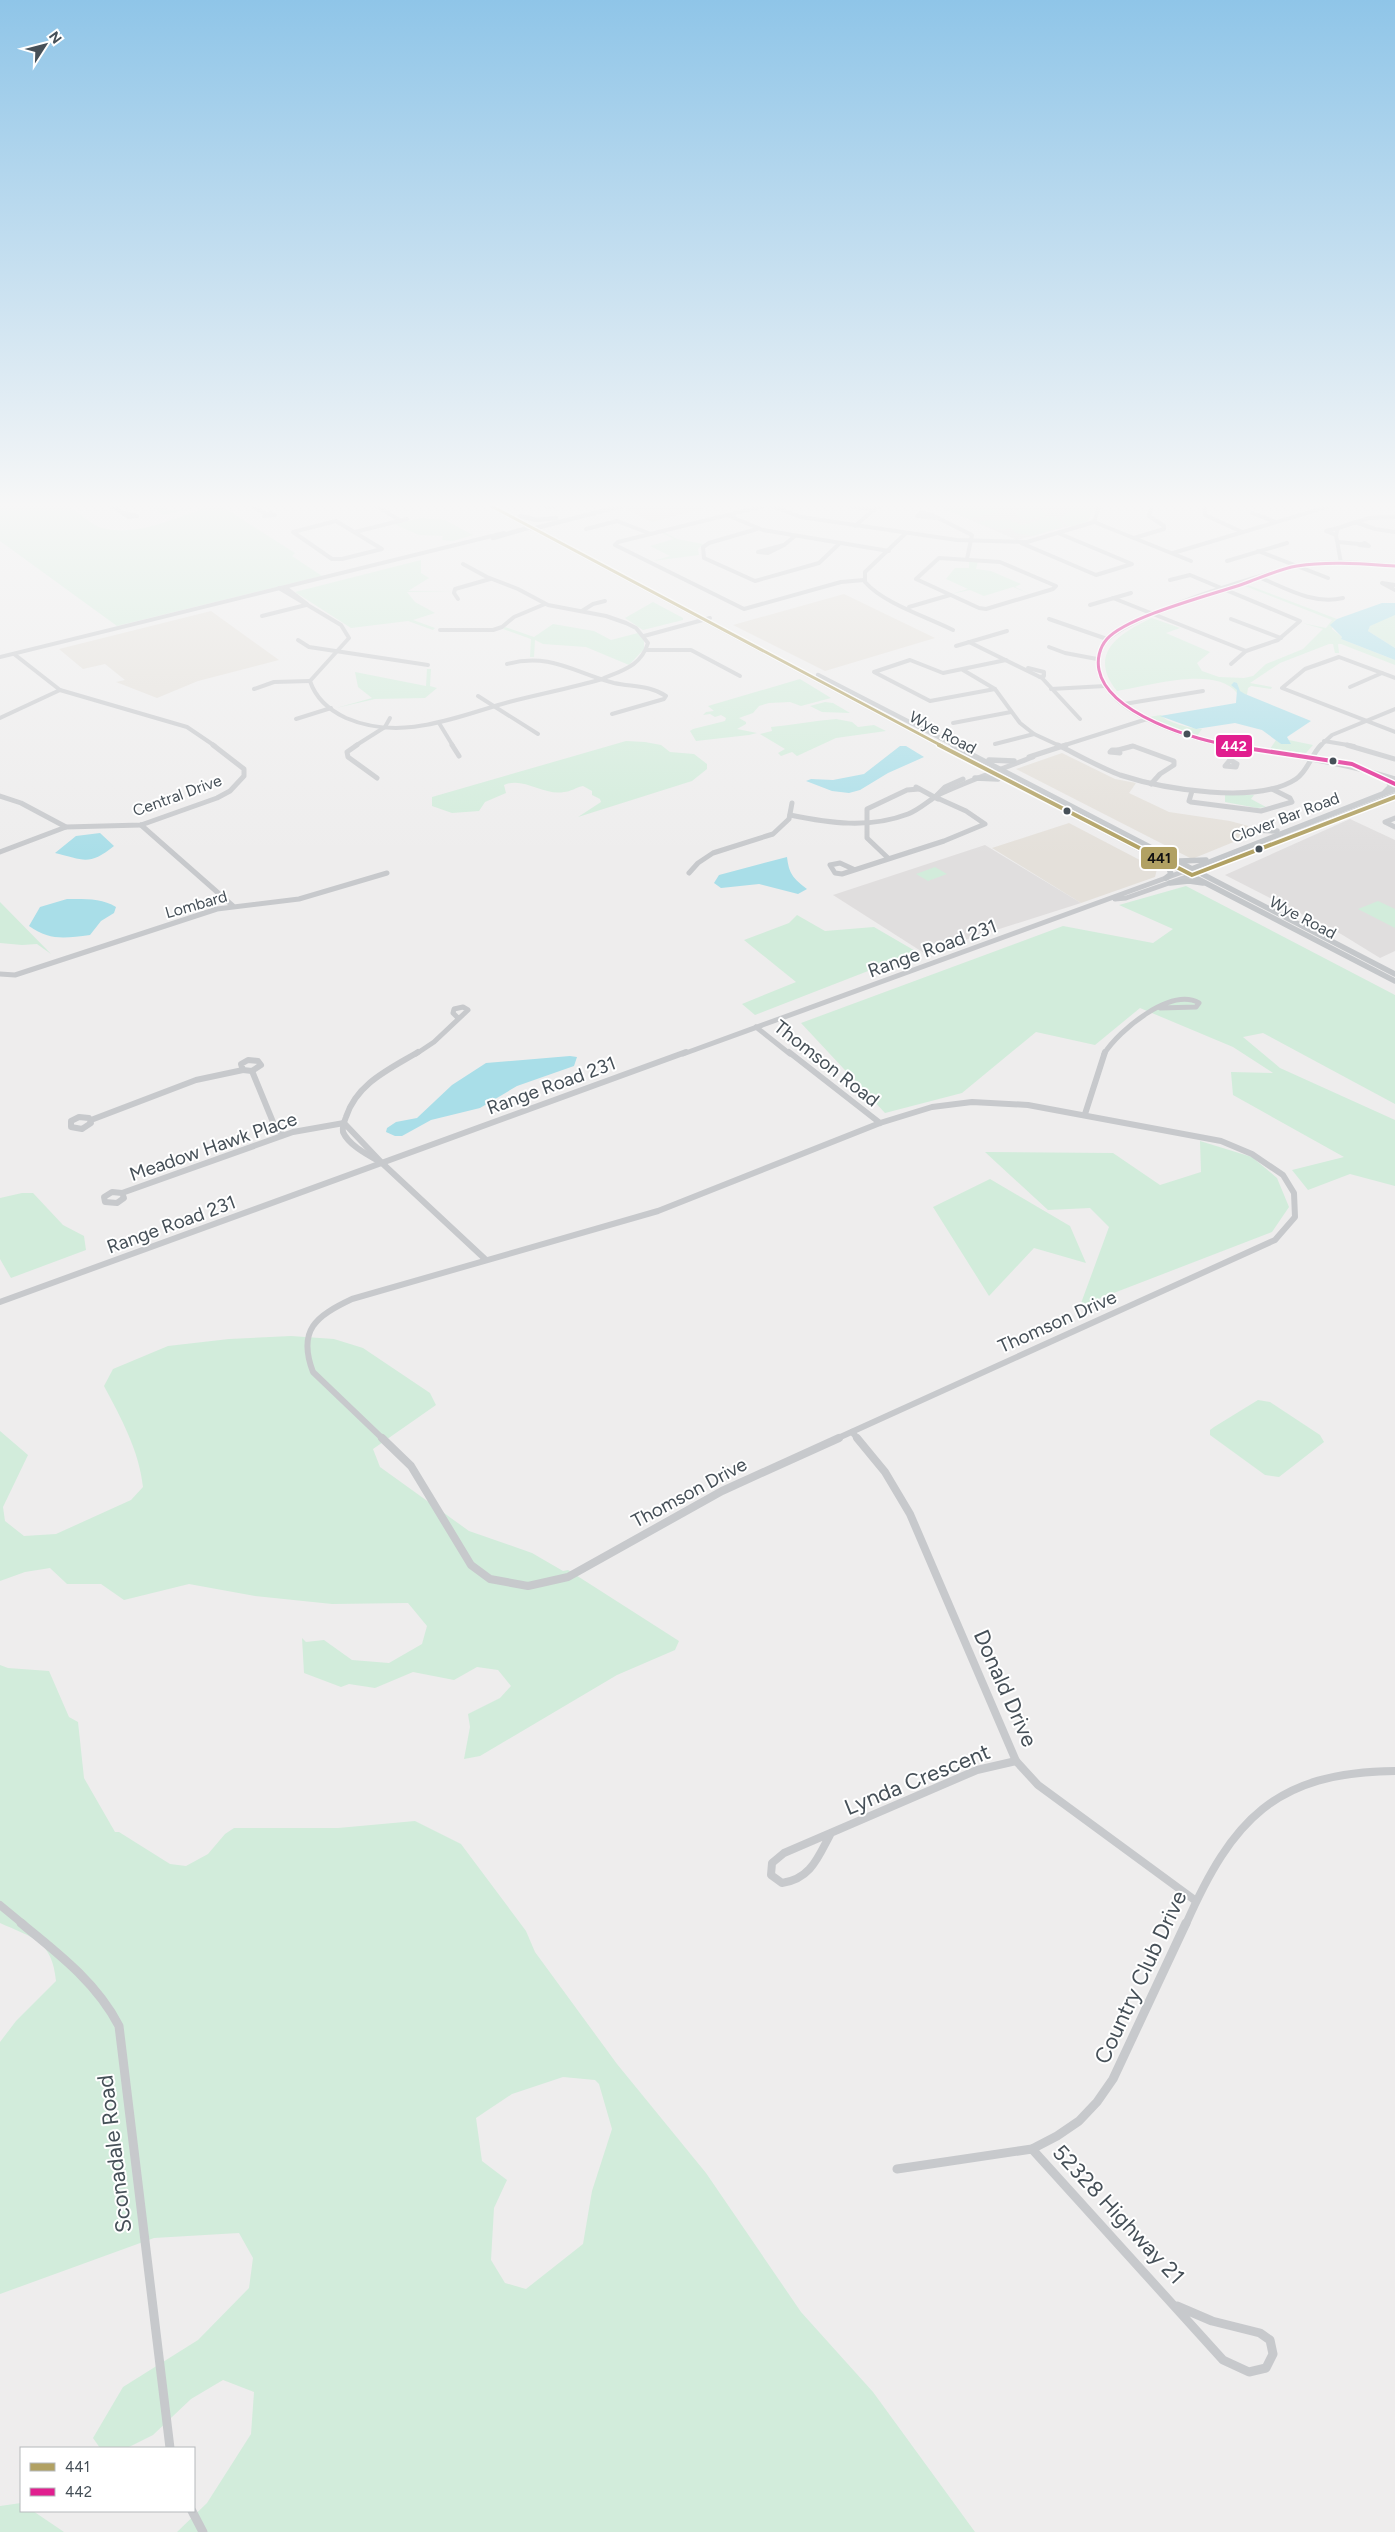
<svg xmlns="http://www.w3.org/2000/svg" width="1395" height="2532" viewBox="0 0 1395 2532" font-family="Figtree,sans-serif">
  <rect width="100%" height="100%" fill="#eeeded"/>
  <g fill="#e4e0da">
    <polygon points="654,501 731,501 652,522 624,508"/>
    <polygon points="844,594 935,638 825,671 733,625"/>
    <polygon points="211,611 279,660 198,681 157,698 116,682 125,680 105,664 83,669 59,649"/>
    <polygon points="1062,753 1115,779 1136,783 1129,793 1169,812 1230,821 1263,830 1192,859 1016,769"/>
    <polygon points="1069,823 1157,869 1155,877 1081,903 992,848"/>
  </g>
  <g fill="#e0dede">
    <polygon points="927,501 1096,501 1088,521 1017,540"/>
    <polygon points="1350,819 1395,840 1395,951 1380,958 1341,934 1225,875"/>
    <polygon points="985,845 1081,903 924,953 833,895"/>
  </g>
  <g fill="#d2ecdb" fill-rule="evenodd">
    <path d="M0 501H66L67 505C77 511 91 525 102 528 141 538 182 514 218 504L295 553 292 556 322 576 117 626 0 541Z"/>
    <polygon points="155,501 170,511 197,507 163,515 154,508 136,502"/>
    <polygon points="940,501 976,501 999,511 969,519 932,503"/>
    <polygon points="1070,501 1096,501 1088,521 1071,527 1067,525 1060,518 1070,510 1068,506"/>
    <polygon points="1030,507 1046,513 1047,515 1027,521 1017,516 1017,511"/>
    <polygon points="1050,516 1056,517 1065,526 1033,536 1015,533 1012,528 998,530 975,522 1005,519 1023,525"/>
    <polygon points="421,518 445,520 473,535 453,541 442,540 443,536 419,535 394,524"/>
    <polygon points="664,532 677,539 703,544 698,549 699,555 653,561 670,556 650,546 674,539 662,533"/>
    <polygon points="421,560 421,573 429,578 408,591 452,592 407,592 415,602 435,613 413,620 435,628 433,630 408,621 351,628 295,592"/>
    <polygon points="969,560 978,561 976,569 991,571 1021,584 1015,587 1030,594 1013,587 984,596 970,590 951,594 968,589 946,579 955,568 969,568"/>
    <path d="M1248 585 1337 619 1334 621 1332 629 1342 637 1341 639 1395 660V665L1341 644H1338L1339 653H1335L1333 644H1329L1280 663 1250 683 1272 687 1271 689 1251 686 1248 688 1247 695 1237 693C1215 665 1149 686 1117 691 1087 654 1119 633 1152 618L1180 628 1166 633 1210 652 1197 663 1202 671 1219 677 1244 678 1253 676 1266 664 1303 649 1323 629 1302 623 1326 628 1332 620 1245 586Z"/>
    <polygon points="653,602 683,618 683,620 643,630 625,618"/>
    <polygon points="1390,615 1395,615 1395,648 1368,631 1370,626"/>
    <polygon points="553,624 594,631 611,640 638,633 644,641 644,649 629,665 586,647 543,644 535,640 534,657 530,657 531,639 503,629 505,627 534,637"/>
    <polygon points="427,669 431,669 430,686 437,688 425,698 375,699 336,708 372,698 358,687 355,672 426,686"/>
    <polygon points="800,679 831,698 801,706 790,702 769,703 759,706 753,713 739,718 746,722 746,724 737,729 757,733 749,735 696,741 690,731 693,729 725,721 726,718 721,715 715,717 710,714 703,715 706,712 714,711 708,706"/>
    <polygon points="825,702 833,703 850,713 822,712 810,706"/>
    <path d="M1161 715C1165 722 1192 729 1202 729L1197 736 1149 717Z"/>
    <path d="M836 719 852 722 858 727 874 725 886 731 836 738 797 756 792 752 781 756 778 753 785 749 760 734 772 731 771 727C792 725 813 721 836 719Z"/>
    <polygon points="1276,740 1281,744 1289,740 1313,745 1306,753 1270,749"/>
    <path d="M626 741 645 742 661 745 670 752 694 754 707 764V769L692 781 578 817 601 802 600 799 592 795V791L583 786C577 787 570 792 564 792 544 796 523 776 504 785L506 793 485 802 479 811 452 813 432 806V797Z"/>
    <polygon points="1225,795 1254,795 1251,799 1266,807 1257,808 1225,802"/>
    <polygon points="935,867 947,874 928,881 916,874"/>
    <polygon points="1186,886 1395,995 1395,1104 1263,1033 1243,1037 1280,1068 1395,1120 1395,1186 1350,1174 1308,1190 1292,1170 1344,1157 1233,1095 1231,1072 1273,1073 1233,1047 1140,1008 1095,1045 1036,1032 962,1093 885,1113 801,1023 1063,926 1153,943 1173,929 1119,905"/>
    <polygon points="1378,901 1395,909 1395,928 1358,909"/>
    <polygon points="0,902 51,954 37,944 22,945 0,943"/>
    <polygon points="797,915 825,931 874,927 917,952 755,1015 742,1004 796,982 744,940 789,923"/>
    <polygon points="1200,1141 1252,1157 1277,1178 1289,1207 1272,1232 1080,1306 1109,1227 1090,1208 1048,1210 985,1152 1113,1153 1160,1185 1201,1172"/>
    <polygon points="990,1179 1070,1226 1086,1263 1034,1248 989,1296 933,1207"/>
    <polygon points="22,1193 33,1193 63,1225 84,1236 86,1250 11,1278 0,1259 0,1198"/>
    <path d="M291 1336 334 1339 363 1348 430 1393 436 1405 373 1449 380 1467 469 1531 532 1553 563 1571 568 1570 679 1641 675 1650 617 1675 480 1756 464 1759 470 1727 468 1714 500 1698 511 1686 498 1670 477 1667 454 1680 413 1672 375 1688 349 1684 341 1687 304 1673 302 1638 306 1642 324 1640 352 1660 389 1663 422 1644 427 1626 408 1603 332 1604 255 1596 189 1584 124 1600 101 1584H67L50 1568 25 1572 0 1581V1431L28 1455 3 1507 5 1521 24 1536 56 1534 131 1500 143 1487C139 1450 121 1418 104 1386L113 1369 168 1346 229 1339Z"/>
    <polygon points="1258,1400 1270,1402 1320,1435 1324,1442 1279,1477 1265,1475 1210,1435 1210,1430 1214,1427"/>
    <path d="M0 1665 8 1668 49 1671 69 1717 78 1722 84 1778 115 1832H119L170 1864 186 1866 208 1854 225 1834 234 1828H338L415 1821 461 1844 526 1931 535 1952 617 2064 706 2173 801 2312 873 2392 975 2532H177L207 2503 251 2434 254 2392 223 2380 191 2399 153 2435 127 2448H100L93 2438 123 2387 198 2340 249 2288 253 2258 239 2233 154 2238 0 2294V2042L16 2021 56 1981C52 1940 33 1938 0 1923ZM563 2077 595 2080 599 2084 612 2129 592 2191 583 2244 526 2289 505 2283 491 2260 494 2208 507 2180 482 2161 476 2118 512 2094Z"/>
    <polygon points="21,2503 21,2511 33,2511 64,2532 0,2532 0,2506"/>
  </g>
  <g fill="#a9dee8">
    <polygon points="1382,603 1395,603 1395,615 1370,626 1368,631 1395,648 1395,660 1341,639 1342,637 1330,625 1337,619"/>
    <polygon points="1234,682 1237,683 1240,691 1245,694 1311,721 1287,737 1291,744 1281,744 1262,730 1235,723 1196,729 1160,716 1236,703 1237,690 1231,685"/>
    <polygon points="900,746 906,746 924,757 888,773 860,790 849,793 832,791 806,781 811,779 833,780 864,774"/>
    <path d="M100 833 114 846C89 866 84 860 55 853L76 836Z"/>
    <path d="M787 857C789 874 793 878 807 889L798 894 759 884 721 888 714 883 719 875Z"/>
    <path d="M67 899C84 899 102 898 116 907L114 913 101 921 90 935C65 938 50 941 29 926L40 907Z"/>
    <polygon points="570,1056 577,1057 574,1066 517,1086 480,1108 431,1120 402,1136 395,1136 386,1132 387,1128 396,1122 417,1118 452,1085 486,1063"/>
  </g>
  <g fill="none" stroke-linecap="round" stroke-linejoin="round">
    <g stroke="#c7c9cc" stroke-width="4">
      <polyline points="106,501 128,517 137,516 124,513"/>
      <polyline points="185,501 192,504 205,501"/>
      <polyline points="243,501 266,514"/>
      <polyline points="366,501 373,504 381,501"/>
      <polyline points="533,501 548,507 576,501"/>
      <polyline points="759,501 801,517 957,540 1027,542 1094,522"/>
      <polyline points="825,501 874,510"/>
      <polyline points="1207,501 1204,502 1205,515 1242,532"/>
      <polyline points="373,504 401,521"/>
      <polyline points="768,505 618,542 615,545 744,609 841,582 864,580"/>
      <polyline points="113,506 133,501"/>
      <polygon points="270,513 275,515 264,516"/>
      <polyline points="1252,513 1276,522"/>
      <polyline points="727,515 763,530 889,551"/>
      <polyline points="935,518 917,516 920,513 930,514 972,535 967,559"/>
      <polygon points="336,521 382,549 342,559 332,559 293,532"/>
      <polyline points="1094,522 1191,561"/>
      <polyline points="1094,522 1101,501"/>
      <polyline points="1355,522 1375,529 1395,532"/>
      <polyline points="855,526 877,507 889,501"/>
      <polyline points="586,529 617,521 651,534"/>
      <polyline points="757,529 709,543 703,547 704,558 755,581 819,563 840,543"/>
      <polyline points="355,532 407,519"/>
      <path d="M905 534 865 572V582C883 603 927 617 953 630"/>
      <polyline points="1336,535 1326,531 1338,528"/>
      <polyline points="1134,538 1164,529 1164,526 1149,516 1153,501"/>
      <polyline points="1338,542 1359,544"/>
      <polyline points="1021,543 1096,575 1132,564 1058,533"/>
      <polygon points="1365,543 1369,546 1359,545"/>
      <polygon points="784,545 768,553 758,552"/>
      <polyline points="784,545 795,536"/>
      <polyline points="1258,551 1328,578"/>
      <polyline points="1173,553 1347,501"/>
      <polygon points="939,558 1000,562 1056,586 1053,589 986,609 979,608 916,579"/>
      <polyline points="1227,561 1287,543"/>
      <polyline points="1341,563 1336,535 1338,528 1369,518 1395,517"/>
      <path d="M1261 578C1287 589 1314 605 1343 598"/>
      <polyline points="1395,585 1382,583 1395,590"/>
      <polyline points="285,587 307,604"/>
      <path d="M279 588 341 625 349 638 310 681C316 699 329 710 346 718 402 742 455 717 509 702 540 694 571 688 602 679 623 670 641 666 648 643L636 628 626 623 606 616 548 605 518 589 487 577 463 564"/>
      <polyline points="1113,598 1246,651 1278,640 1300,621 1190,575 1170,580"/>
      <polyline points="458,599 454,593 455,589 490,579"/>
      <polyline points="1090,605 1131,593"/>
      <polyline points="909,607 950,595"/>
      <polyline points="582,611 593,604 605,601"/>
      <polyline points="262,616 306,605"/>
      <polyline points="1049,619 1107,639"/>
      <polyline points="1231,619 1281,638"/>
      <polyline points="440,630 493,630 502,627 514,617 545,604"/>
      <polyline points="644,636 710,618"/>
      <polyline points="298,640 309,647 428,665"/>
      <polyline points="969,642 1042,678 1080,719"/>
      <polyline points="956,646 1007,631"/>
      <polyline points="1049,647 1065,653 1097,659"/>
      <polyline points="646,650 691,650 740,676"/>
      <polyline points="14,654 60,690 187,727 215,746"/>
      <polyline points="0,657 504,533"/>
      <path d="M507 664C550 652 575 673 614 683 632 687 650 685 666 696L664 699 612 714"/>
      <polyline points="1231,664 1246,651"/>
      <polyline points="1028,668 1044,672 1044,676 1040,677"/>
      <polyline points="963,670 995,689 1020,723 1034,734 1060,746"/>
      <polyline points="1395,678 1339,657 1305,669 1282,688 1395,732"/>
      <polyline points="1350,687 1382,673"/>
      <polyline points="254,689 274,682 310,681"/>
      <polyline points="995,689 930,701 874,672 910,660 943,673 1006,660"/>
      <polyline points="1051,689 1105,686"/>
      <polyline points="478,696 538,734"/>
      <polyline points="1124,704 1203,691"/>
      <polyline points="0,718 60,690"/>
      <polyline points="296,719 331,708"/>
      <polyline points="439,723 453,746"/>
      <polyline points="953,723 1011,712"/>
      <polyline points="1324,741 1354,746"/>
      <polyline points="995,744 1034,734"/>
      <polyline points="1225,745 1233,737 1240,738 1236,746"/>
      <polyline points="355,746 385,727 390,718"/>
      <polyline points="1062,746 1147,719"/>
      <polyline points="1131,746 1134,746"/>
      <path d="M1232 746C1193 740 1110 716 1099 672 1097 661 1099 648 1107 640 1132 614 1277 567 1316 563 1342 561 1369 563 1395 566"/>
      <polyline points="1320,746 1332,735 1395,709"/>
    </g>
    <g stroke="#c7c9cc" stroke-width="5">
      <polyline points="357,745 347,752 348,757 377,778"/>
      <polyline points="452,745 459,756"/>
      <path d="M1058 745C1078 755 1099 767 1120 775 1163 789 1257 805 1296 779 1308 771 1311 755 1321 745"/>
      <path d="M1225 745C1283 755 1339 761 1395 779"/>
      <polyline points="1347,745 1395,759"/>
      <polygon points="1112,750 1117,750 1120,753 1110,752"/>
      <polyline points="1118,750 1133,746 1174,761 1174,765 1160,774 1151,784"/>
      <polyline points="1029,757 1066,745"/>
      <polygon points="1230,760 1237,764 1236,767 1225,766"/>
      <polyline points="1230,760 1237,745"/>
      <polyline points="916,787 938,799"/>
      <polyline points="1192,791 1189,801 1191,802 1261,811 1292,802 1290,798 1272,789"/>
      <polyline points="0,796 21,803 66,827 141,825 217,798 230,791 244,776 244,769 213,745"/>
      <polyline points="936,796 945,787 963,779"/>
      <path d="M790 815C829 823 869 829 908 814 919 810 929 800 940 794 971 780 1001 769 1033 757"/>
      <polyline points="1395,818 1385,822 1395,827"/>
      <polyline points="141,825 233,906"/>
      <polyline points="0,852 66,827"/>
      <polyline points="888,858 867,838 867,809 907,790 919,789"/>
      <polyline points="853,869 840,863 830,865 835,873 842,874 944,841 985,824 966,811 935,797"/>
      <polyline points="689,873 698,863 713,853 773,834 789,819 792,803"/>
      <polyline points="1115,899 1126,898 1192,875"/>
      <polyline points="0,974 15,975 217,909 299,899 387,873"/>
      <polyline points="756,1027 790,1054"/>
      <polyline points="416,1054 434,1042 468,1010 463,1007 454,1009 453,1013 457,1017"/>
      <polyline points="683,1054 1185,871"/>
      <path d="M1104 1054C1119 1030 1171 987 1199 1003L1196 1007 1160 1008"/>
    </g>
    <g stroke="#c7c9cc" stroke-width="6">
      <polyline points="789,1052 880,1123"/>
      <polygon points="248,1060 258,1061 261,1065 252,1071 243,1070 241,1064"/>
      <polyline points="252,1071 275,1127 283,1135"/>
      <polyline points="1085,1114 1105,1052"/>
      <polygon points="79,1117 89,1118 91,1123 82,1129 71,1127 71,1121"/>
      <polyline points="91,1120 196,1080 243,1070"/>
      <polyline points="344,1123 382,1163 485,1259"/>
      <path d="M382 1163C370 1156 349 1146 343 1132 342 1127 344 1122 346 1117 357 1083 390 1069 418 1052"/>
      <polygon points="112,1192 122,1193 124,1198 117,1203 105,1202 104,1197"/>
      <polyline points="122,1193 293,1132 344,1123"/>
      <polyline points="0,1302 686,1052"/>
      <polyline points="852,1432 858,1439"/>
      <path d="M383 1439 313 1372C297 1330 316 1316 352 1299L658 1211 880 1123 932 1107 972 1102 1028 1105 1221 1141 1252 1154 1283 1175 1294 1193 1295 1217 1275 1240 836 1439"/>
    </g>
    <g stroke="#c7c9cc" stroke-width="8">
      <polyline points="382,1438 411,1466 471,1565 490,1579 528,1586 568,1577 722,1491 839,1438"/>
      <polyline points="857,1438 885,1472 910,1514 1016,1761 1038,1785 1196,1901"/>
      <path d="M831 1833C818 1857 811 1879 782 1883L771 1875 772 1863 784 1853 977 1770 1016 1761"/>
      <polyline points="0,1905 23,1924"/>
      <path d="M1186 1924C1232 1820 1275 1772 1395 1771"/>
    </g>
    <g stroke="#c7c9cc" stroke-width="9">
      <path d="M21 1923C58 1953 97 1983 119 2026L170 2448"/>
      <polyline points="1032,2149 1223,2360 1249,2372 1266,2368 1273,2354 1270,2340 1260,2333 1212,2321 1177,2306"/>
      <polyline points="897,2169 1032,2149 1057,2136 1079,2121 1097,2102 1113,2079 1186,1923"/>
      <polyline points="192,2511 203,2532"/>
    </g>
    <g stroke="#c4c7ca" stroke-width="4.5">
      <polyline points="481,501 941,746"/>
      <polyline points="520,516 537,520 556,518"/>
      <polyline points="532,529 641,501"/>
      <polyline points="493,538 531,527"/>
      <polyline points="818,675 956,746"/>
    </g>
    <g stroke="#c4c7ca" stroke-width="5.5">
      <polyline points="939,745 1395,981"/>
      <polyline points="953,745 1395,974"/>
      <polyline points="989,760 1014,761"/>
      <polyline points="975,778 998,779"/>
      <polyline points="1385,792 1391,786 1388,781"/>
      <polyline points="1255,830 1277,831"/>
      <polyline points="1180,861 1206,860"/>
      <polyline points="1189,870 1395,789"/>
      <polyline points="1197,873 1395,795"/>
      <polyline points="1166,878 1171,874 1167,863"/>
      <polyline points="1170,883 1189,881 1203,883"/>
    </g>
    <g stroke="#fff" stroke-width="5.5">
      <polyline id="bus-1-far1" points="482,501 942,746"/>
    </g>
    <g stroke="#fff" stroke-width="7">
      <polyline id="bus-1" points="939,745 1192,875 1395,797"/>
    </g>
    <g stroke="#fff" stroke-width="5.5">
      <path id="bus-2-far1" d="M1235 746C1196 741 1108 714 1099 670 1097 660 1099 648 1107 639 1128 616 1211 595 1243 584 1260 578 1279 569 1297 566 1329 561 1363 564 1395 566"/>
    </g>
    <g stroke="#fff" stroke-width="7">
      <polyline id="bus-2" points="1226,745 1352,764 1395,784"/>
    </g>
    <use href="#bus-1-far1" stroke="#b1a163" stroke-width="3"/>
    <use href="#bus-1" stroke="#b1a163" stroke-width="4"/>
    <use href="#bus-2-far1" stroke="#e11f8f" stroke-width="3"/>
    <use href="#bus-2" stroke="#e11f8f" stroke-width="4"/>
  </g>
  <linearGradient id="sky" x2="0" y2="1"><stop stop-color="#8fc5e8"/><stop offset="0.59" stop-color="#f7f7f7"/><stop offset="1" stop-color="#f7f7f7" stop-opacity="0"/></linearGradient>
  <rect width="1395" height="856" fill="url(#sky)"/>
  <g fill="#465058" stroke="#fff" stroke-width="2">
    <circle cx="1187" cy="734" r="4.5"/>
    <circle cx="1333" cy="761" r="4.5"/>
    <circle cx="1067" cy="811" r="4.5"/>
    <circle cx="1259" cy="849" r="4.5"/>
  </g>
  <g text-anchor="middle" stroke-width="4" stroke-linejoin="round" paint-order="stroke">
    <g font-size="16" fill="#465058" stroke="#fff">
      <text transform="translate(943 732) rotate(28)" y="6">Wye Road</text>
      <text transform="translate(177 795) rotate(-20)" y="6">Central Drive</text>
      <text transform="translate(1285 817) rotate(-21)" y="6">Clover Bar Road</text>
      <text transform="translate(196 904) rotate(-16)" y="6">Lombard</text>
      <text transform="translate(1303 917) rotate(28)" y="6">Wye Road</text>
    </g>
    <g font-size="19" fill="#465058" stroke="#fff">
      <text transform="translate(932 948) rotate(-20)" y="7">Range Road 231</text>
      <text transform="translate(827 1063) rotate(38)" y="7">Thomson Road</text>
      <text transform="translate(551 1085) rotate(-20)" y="7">Range Road 231</text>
      <text transform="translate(213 1146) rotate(-19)" y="7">Meadow Hawk Place</text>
      <text transform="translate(171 1224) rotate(-20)" y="7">Range Road 231</text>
      <text transform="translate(1057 1321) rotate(-24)" y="7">Thomson Drive</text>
      <text transform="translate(689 1492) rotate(-28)" y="7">Thomson Drive</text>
    </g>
    <g font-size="22" fill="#465058" stroke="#fff">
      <text transform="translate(1006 1688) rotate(66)" y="8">Donald Drive</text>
      <text transform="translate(917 1779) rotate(-22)" y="8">Lynda Crescent</text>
      <text transform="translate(1140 1977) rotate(-65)" y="8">Country Club Drive</text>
      <text transform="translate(114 2154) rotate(-97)" y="8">Sconadale Road</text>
      <text transform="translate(1119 2214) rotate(47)" y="8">52328 Highway 21</text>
    </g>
  </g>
  <g stroke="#fff" stroke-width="2">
    <rect x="1215" y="734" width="38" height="24" rx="5" fill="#e11f8f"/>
    <rect x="1140" y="846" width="38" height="24" rx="5" fill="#b1a163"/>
  </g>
  <g font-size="14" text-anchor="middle" font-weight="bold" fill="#fff">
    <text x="1234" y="751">442</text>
  </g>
  <g font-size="14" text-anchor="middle" font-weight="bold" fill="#111">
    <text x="1159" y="863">441</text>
  </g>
  <rect x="20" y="2447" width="175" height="65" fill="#ffffff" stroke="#b5b9bc"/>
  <rect x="30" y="2463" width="25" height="8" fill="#b1a163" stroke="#b5b9bc"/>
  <text x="65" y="2472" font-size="15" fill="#465058">441</text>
  <rect x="30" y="2488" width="25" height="8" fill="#e11f8f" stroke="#b5b9bc"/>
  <text x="65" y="2497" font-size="15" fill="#465058">442</text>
  <g transform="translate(45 45) rotate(54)" stroke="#ffffff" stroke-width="4" paint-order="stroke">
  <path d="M0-4L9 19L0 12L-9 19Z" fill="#465058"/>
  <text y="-8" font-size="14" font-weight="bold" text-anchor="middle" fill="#465058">N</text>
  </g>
</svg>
